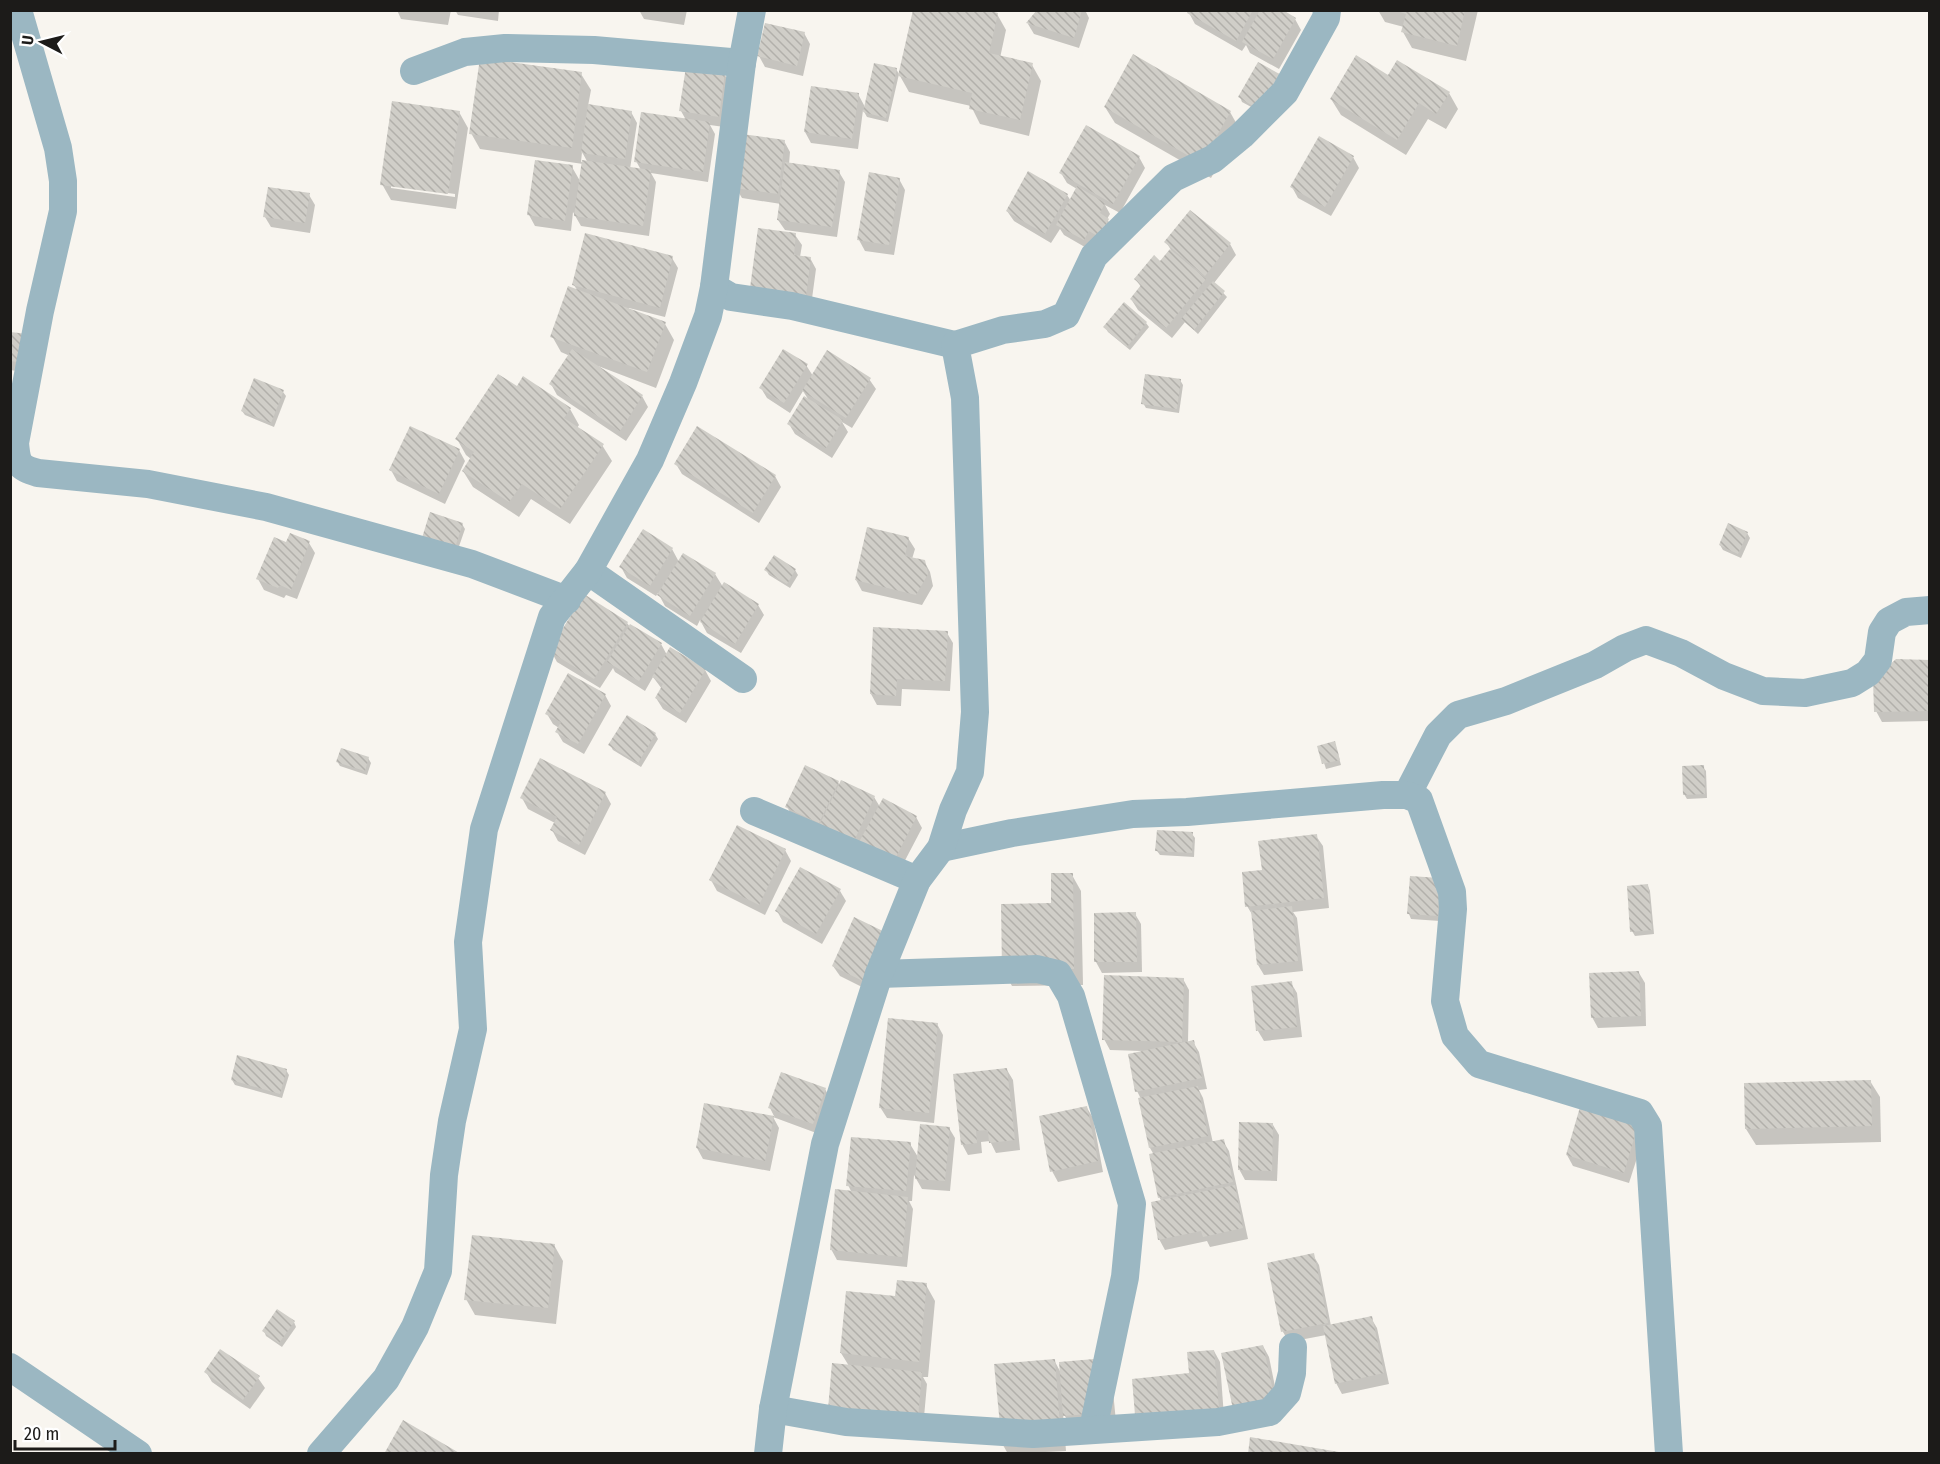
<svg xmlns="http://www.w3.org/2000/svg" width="1940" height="1464" viewBox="0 0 1940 1464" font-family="'Fira Sans Condensed',sans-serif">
  <defs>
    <pattern id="building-back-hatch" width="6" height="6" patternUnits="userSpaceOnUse" patternTransform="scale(1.5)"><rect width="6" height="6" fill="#d0cec8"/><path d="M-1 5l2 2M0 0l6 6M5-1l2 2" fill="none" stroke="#b2b0ab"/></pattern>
  </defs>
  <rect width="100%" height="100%" fill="#f8f5ef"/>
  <g fill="#0003" fill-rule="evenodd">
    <polygon points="397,10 451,10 448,25 401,19"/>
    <polygon points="455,10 499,10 498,21 458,15"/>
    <polygon points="639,10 687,10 684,25 644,19"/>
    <polygon points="1039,10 1085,10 1089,18 1079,48 1034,34 1028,24"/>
    <polygon points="1190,10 1280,10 1295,19 1301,30 1279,69 1250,53 1246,45 1242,51 1195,24 1189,13"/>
    <polygon points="1378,10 1478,10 1466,61 1412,48 1403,32 1404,27 1385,22"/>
    <polygon points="997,14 1006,30 1000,58 1032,65 1041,81 1029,136 980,124 971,106 909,92 900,76"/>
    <polygon points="804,33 810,44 803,76 765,67 759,56"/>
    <polygon points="896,69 899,74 888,122 867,117 863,110 858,149 811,143 805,132 858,94 865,107"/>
    <path d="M581 74 591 90 588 106 631 112 637 123 630 169 641 170 636 161 686 120 681 111 724 74 731 84 724 127 710 125 715 134 708 182 651 173 656 182 649 236 581 226 573 212 571 231 535 226 529 215 572 167 580 181 583 164 480 149 471 133ZM582 152 588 163 581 162Z"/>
    <polygon points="1389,77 1449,93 1458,109 1446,129 1428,119 1406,155 1341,115 1331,99"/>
    <polygon points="1285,82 1266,115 1242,102 1240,97"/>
    <polygon points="1105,107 1230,112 1239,128 1211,178 1115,123"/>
    <path d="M459 112 468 128 456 209 391 200 382 184ZM391 185 455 194V197L391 188Z"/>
    <polygon points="1087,127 1139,157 1145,168 1120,213 1105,205 1110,214 1107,219 1114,230 1090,250 1064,235 1060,229 1051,243 1014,221 1007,211 1067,195 1071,201 1077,189 1067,183 1061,173"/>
    <polygon points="784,141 790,152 789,164 839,172 845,182 837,237 785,230 778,220 781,204 742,198 736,188"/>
    <polygon points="1353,157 1359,168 1331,216 1298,198 1292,187"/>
    <polygon points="899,179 905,190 894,255 865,251 859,240"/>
    <polygon points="309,195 315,205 310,233 271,227 265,217"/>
    <polygon points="759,230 795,235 802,245 800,257 810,258 816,269 811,306"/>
    <polygon points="1166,242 1230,244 1236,255 1214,283 1227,297 1198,334 1185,322 1172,338 1138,310 1131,299 1141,287 1136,280 1161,263 1171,250"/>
    <polygon points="672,258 678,268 665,317 629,308 628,310 665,324 674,340 656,388 598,366 642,396 648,407 626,441 557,395 551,384 570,356 561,352 552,336 578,291 573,284"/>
    <polygon points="1146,323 1149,327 1130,350 1108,332 1105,327"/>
    <polygon points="10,334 31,373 10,370"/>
    <polygon points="806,365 813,376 869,379 876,389 852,428 842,422 848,432 832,458 795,434 789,424 808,399 803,391 790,413 767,398 761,388"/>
    <polygon points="1180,380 1183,385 1179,413 1146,408 1143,403"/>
    <polygon points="517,388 570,409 579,425 577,428 602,445 612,461 570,524 531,499 519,517 473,487 463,471 471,459 466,455 457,439"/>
    <polygon points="283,392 286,396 274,427 245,415 242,411"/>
    <polygon points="459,450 465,461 445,504 397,481 391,470"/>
    <polygon points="676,464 775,476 781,487 759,523 682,474"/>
    <polygon points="462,524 465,529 456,555 426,545"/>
    <polygon points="1747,533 1750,538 1741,558 1723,550 1720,545"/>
    <polygon points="908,538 915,549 912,559 924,561 930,572 933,586 922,605 862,591 856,580"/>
    <polygon points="309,543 315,553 297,599 286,595 284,598 264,590 258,579"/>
    <polygon points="672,549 679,562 715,574 723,587 758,605 764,615 741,653 707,633 700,620 697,626 665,606 658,593 656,596 627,578 621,567"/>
    <polygon points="766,570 795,570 798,575 790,588 769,575"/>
    <polygon points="627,623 630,627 661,644 667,655 705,670 711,681 686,723 663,709 656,698 662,689 653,677 645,691 615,672 613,668 600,688 557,662 551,651"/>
    <polygon points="947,633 953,643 950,691 902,689 901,706 877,705 871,694"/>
    <polygon points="1930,661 1930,721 1882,722 1876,711"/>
    <polygon points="605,695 611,706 584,754 563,742 557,732 559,728 553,724 547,714"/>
    <polygon points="655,734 658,739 641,767 613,750 610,745"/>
    <polygon points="1335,743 1341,765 1326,769 1319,747"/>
    <polygon points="368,758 371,763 367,775 340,766 337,761"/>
    <polygon points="1703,767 1706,771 1707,798 1687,799 1684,794"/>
    <polygon points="838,782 840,786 874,797 880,807 884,800 916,817 922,828 900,870 793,817 787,807"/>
    <polygon points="605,793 611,804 585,855 558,841 552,830 555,823 528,809 522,798"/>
    <polygon points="1192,834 1195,838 1194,857 1160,855 1157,851"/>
    <polygon points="1316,836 1323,846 1329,908 1293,912 1297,918 1303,971 1264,975 1258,965 1253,916 1247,906 1263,872"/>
    <polygon points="785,850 791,861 765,915 717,891 711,880"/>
    <polygon points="1072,875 1081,891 1083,985 1012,986 1003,970 1052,905"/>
    <polygon points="1440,880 1440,921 1411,919 1409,914"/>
    <polygon points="1648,886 1650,891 1654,934 1635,936 1632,931"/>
    <polygon points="840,891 846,901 822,944 783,922 777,911"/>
    <polygon points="1135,914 1141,924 1142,972 1102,973 1096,962"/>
    <polygon points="890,936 874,993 840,976 833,966"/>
    <polygon points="1639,973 1645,983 1646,1026 1598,1028 1592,1017"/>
    <polygon points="1183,979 1189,990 1188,1043 1193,1042 1199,1052 1207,1089 1199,1090 1203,1098 1213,1143 1223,1141 1229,1151 1248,1239 1210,1247 1207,1241 1165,1250 1159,1239 1162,1202 1159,1197 1154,1155 1150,1148 1141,1099 1137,1091 1142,1051 1110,1050 1104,1039"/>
    <polygon points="1291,983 1297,993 1302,1037 1264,1041 1258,1031 1253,987"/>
    <polygon points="937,1024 943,1035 934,1123 887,1118 880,1107"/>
    <polygon points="286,1070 289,1075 282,1098 235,1085 232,1080"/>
    <polygon points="1007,1070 1013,1080 1020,1150 996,1153 990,1141 981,1142 982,1153 968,1155 962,1144"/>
    <polygon points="1870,1081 1880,1097 1881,1142 1756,1145 1746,1129"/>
    <polygon points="825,1089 831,1100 819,1134 773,1117 779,1128 770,1171 703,1159 697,1148 705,1105 775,1118 770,1108"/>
    <polygon points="1087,1108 1093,1118 1103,1172 1058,1182 1052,1171"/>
    <polygon points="1581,1109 1644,1136 1629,1183 1573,1166 1567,1155"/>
    <polygon points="1273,1125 1279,1135 1277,1181 1245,1180 1239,1169"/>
    <polygon points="949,1128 955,1138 950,1191 922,1189 914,1175 912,1201 909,1201 913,1209 907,1267 837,1260 831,1249 852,1193 848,1185 910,1144 918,1157"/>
    <polygon points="554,1245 563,1261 556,1324 475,1315 466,1299"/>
    <polygon points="1313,1255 1319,1265 1331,1326 1371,1318 1377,1328 1389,1384 1342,1394 1336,1383 1326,1335 1289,1342 1283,1332 1269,1264"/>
    <polygon points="926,1285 935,1301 928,1377 923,1377 927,1384 923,1428 849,1366 841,1353 896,1298"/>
    <polygon points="294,1322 296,1327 282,1347 266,1336 264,1331"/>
    <polygon points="1263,1346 1269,1357 1281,1416 1235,1414"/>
    <polygon points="1214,1351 1220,1362 1225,1431 1191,1375"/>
    <polygon points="1054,1360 1061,1373 1111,1370 1116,1422 1071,1426 1063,1413 1066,1451 1008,1454 1003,1445"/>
    <polygon points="206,1372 258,1378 265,1388 250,1409 212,1382"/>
  </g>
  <g fill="url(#building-back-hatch)">
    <polygon points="913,10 988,10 998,13 989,53 1033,63 1020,120 969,109 972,93 898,76"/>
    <polygon points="1037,10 1082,10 1074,38 1026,23"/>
    <polygon points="1188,10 1253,10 1236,41 1187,13"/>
    <polygon points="1260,10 1283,10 1296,18 1273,59 1242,42"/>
    <polygon points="1394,10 1465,10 1457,46 1401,32 1406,14"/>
    <polygon points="765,23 805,32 797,66 757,56"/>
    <polygon points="1133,54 1231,111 1201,163 1104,107"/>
    <polygon points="1356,55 1388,75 1397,60 1450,92 1436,114 1419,103 1397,140 1330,99"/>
    <polygon points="480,58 582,72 572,148 469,134"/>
    <polygon points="1258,62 1283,76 1263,112 1238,97"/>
    <polygon points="874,63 897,68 886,118 863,112"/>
    <polygon points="686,67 725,72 719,117 679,111"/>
    <polygon points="811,86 859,93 852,139 804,132"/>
    <polygon points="392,101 460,111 448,194 380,185"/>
    <polygon points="588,104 632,111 625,159 581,153"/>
    <polygon points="641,112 710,122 703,172 634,162"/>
    <polygon points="1086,125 1140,156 1113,204 1059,173"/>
    <polygon points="742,134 785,140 778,194 735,188"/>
    <polygon points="1319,136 1354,156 1325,207 1290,187"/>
    <polygon points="535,160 573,165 565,221 527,215"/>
    <polygon points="582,160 651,170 643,226 574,216"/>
    <polygon points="785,162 840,170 832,227 777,220"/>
    <polygon points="1028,171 1068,194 1045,234 1006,211"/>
    <polygon points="869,172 900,178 889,245 857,240"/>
    <polygon points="1077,186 1105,203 1100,213 1109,219 1099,237 1089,231 1084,240 1056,225"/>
    <polygon points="268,187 310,193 305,223 263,217"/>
    <polygon points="1190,210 1231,243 1205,276 1164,242"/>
    <polygon points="758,228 796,233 794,255 811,257 806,296 750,288"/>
    <polygon points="585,233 673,256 660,308 572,285"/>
    <polygon points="1170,249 1206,279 1166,328 1130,299 1141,285 1134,279 1154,255 1160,261"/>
    <polygon points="1213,281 1225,291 1194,330 1181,319"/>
    <polygon points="568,286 666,322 647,372 550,337"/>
    <polygon points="1124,302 1147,322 1127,347 1103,327"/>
    <polygon points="10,332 28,334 26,363 10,361"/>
    <polygon points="572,349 643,395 620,431 549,384"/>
    <polygon points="783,349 808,364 784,403 759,388"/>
    <polygon points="827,350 871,378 846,418 802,391"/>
    <polygon points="498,374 517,386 523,376 571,408 564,418 604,444 560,509 522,484 509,502 462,471 474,452 455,439"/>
    <polygon points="1145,374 1181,379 1177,409 1141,404"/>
    <polygon points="254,378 284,390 271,423 241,411"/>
    <polygon points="804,396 843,420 826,448 787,424"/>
    <polygon points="410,426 460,449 439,494 389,470"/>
    <polygon points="697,426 776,475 753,513 674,464"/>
    <polygon points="430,512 463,523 454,551 421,541"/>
    <polygon points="1728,523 1748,532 1738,554 1719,545"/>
    <polygon points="867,527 909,537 905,556 925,560 928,574 916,595 855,580"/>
    <polygon points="643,529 673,548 650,586 619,567"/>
    <polygon points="290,533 310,541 291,590 280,585 278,588 256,579 274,537 286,542"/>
    <polygon points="683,553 716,573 690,616 657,595"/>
    <polygon points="774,555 796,569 787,584 764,570"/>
    <polygon points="724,582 759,604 735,644 700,622"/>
    <polygon points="584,594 628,622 594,679 549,651"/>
    <polygon points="630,624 662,643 639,681 607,662"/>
    <polygon points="873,627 948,631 945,681 897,679 896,696 870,694"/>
    <polygon points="670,647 706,669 680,713 655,698 663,684 652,677"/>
    <polygon points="1896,659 1930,660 1930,711 1874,712 1873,680"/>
    <polygon points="568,673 606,694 578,744 555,732 561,722 545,714"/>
    <polygon points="627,715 656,733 638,763 608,745"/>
    <polygon points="1335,741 1340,760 1322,764 1317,746"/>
    <polygon points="341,748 369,757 365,771 336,762"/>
    <polygon points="540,758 606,792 579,845 550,830 557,817 520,798"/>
    <polygon points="805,765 839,781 819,823 785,807"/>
    <polygon points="1704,765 1705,794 1683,795 1682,766"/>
    <polygon points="841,780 875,796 854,841 820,824"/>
    <polygon points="883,798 917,816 894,861 859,842"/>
    <polygon points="737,825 786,849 759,905 709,880"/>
    <polygon points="1157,830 1193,832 1192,853 1155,851"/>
    <polygon points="1317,834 1324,898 1245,907 1242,872 1262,870 1258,841"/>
    <polygon points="800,867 841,889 816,934 775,911"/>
    <polygon points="1051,873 1073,873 1074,969 1002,970 1001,904 1051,903"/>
    <polygon points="1410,876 1440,878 1438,916 1407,914"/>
    <polygon points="1648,884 1652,930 1630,932 1627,886"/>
    <polygon points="1292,906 1298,961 1257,965 1251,911"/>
    <polygon points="1136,912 1137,962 1094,962 1094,913"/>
    <polygon points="854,917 891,935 869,984 832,966"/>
    <polygon points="1639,971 1641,1016 1591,1018 1589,973"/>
    <polygon points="1104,975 1184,978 1182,1042 1102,1040"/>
    <polygon points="1292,981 1297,1027 1256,1031 1251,986"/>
    <polygon points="888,1018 938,1023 929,1113 879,1108"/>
    <polygon points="1194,1040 1202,1078 1135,1092 1128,1054"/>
    <polygon points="237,1055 287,1069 280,1094 231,1080"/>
    <polygon points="1007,1068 1015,1140 989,1143 988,1130 976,1131 977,1143 961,1145 953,1074"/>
    <polygon points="781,1072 826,1088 813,1124 768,1108"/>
    <polygon points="1871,1080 1872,1126 1745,1129 1744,1083"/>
    <polygon points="1198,1086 1208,1136 1149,1148 1138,1098"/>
    <polygon points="704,1103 774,1116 765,1161 696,1148"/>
    <polygon points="1087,1106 1098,1161 1050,1172 1039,1116"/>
    <polygon points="1580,1107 1638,1125 1624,1173 1566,1155"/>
    <polygon points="1239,1122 1273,1123 1272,1171 1238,1170"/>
    <polygon points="920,1124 950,1127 945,1181 915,1179"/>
    <polygon points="851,1137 911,1142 906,1191 846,1186"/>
    <polygon points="1224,1139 1233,1182 1158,1198 1149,1154"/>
    <polygon points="1235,1185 1243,1228 1203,1237 1201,1231 1158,1240 1151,1202"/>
    <polygon points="835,1189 908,1197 902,1257 830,1250"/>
    <polygon points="472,1235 555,1244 548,1308 464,1300"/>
    <polygon points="1314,1253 1328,1323 1281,1332 1267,1263"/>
    <polygon points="897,1280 927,1283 919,1362 840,1353 846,1291 895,1296"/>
    <polygon points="277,1309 295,1321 279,1343 262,1331"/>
    <polygon points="1372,1316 1384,1373 1335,1384 1323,1326"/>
    <polygon points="1263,1345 1276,1405 1234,1414 1221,1353"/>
    <polygon points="220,1349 260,1376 243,1400 204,1372"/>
    <polygon points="1214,1350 1220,1420 1136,1427 1132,1379 1189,1373 1187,1352"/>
    <polygon points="1106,1358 1110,1412 1063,1416 1059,1362"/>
    <polygon points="1055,1359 1061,1440 1002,1445 994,1364"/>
    <polygon points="832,1363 922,1372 918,1418 828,1409"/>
    <polygon points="403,1420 461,1454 384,1454"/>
    <polygon points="1250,1437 1339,1452 1339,1454 1248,1454"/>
  </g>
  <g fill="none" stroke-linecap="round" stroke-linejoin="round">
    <g stroke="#9bb7c2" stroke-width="28">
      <path d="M18 10 58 148 63 181V211L40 311 15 443C17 464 18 467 38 473L148 484 266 507 472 564 567 600"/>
      <polyline points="414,71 465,52 505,48 594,50 742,63"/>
      <polyline points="714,287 731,297 792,306 955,345"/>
      <polyline points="588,571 743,679"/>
      <polyline points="1407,795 1438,735 1458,715 1506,701 1595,665 1625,648 1646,640 1681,653 1724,676 1763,691 1805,693 1852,683 1868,673 1878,660 1882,632 1889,621 1906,612 1930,610"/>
      <polyline points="754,811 917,880"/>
      <polyline points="941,848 1012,833 1133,814 1187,812 1383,795 1407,795 1419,800 1452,892 1453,909 1445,1001 1455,1036 1479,1064 1640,1113 1648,1126 1669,1454"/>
      <polyline points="879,974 1037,969 1058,974 1071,996 1132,1204 1125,1277 1093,1429"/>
      <polyline points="10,1367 138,1454"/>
      <polyline points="773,1409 846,1422 1033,1434 1218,1422 1270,1412 1287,1393 1292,1373 1293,1347"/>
      <polyline points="321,1454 386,1379 415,1327 438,1271 444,1175 452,1121 473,1029 468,942 484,829 552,617 588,571 650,460 683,383 708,316 714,287 742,63 752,10"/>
      <polyline points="768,1454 773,1409 825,1144 879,974 917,880 941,848 953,810 970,772 975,712 965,398 955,345 1003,330 1045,324 1066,315 1094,256 1173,178 1213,159 1242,135 1285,92 1326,18 1327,10"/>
    </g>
  </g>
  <rect width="1940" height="1464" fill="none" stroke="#1c1b19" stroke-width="24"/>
  <g transform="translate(42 42) rotate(277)" stroke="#ffffff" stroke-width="4.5" paint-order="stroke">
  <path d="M0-4.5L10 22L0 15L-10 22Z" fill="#1c1b19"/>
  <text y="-9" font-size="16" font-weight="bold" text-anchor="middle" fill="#1c1b19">U</text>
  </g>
  <path d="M15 1440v9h100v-9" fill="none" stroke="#1c1b19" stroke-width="3"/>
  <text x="24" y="1440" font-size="18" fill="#1c1b19" stroke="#ffffff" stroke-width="4.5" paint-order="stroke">20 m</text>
</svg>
